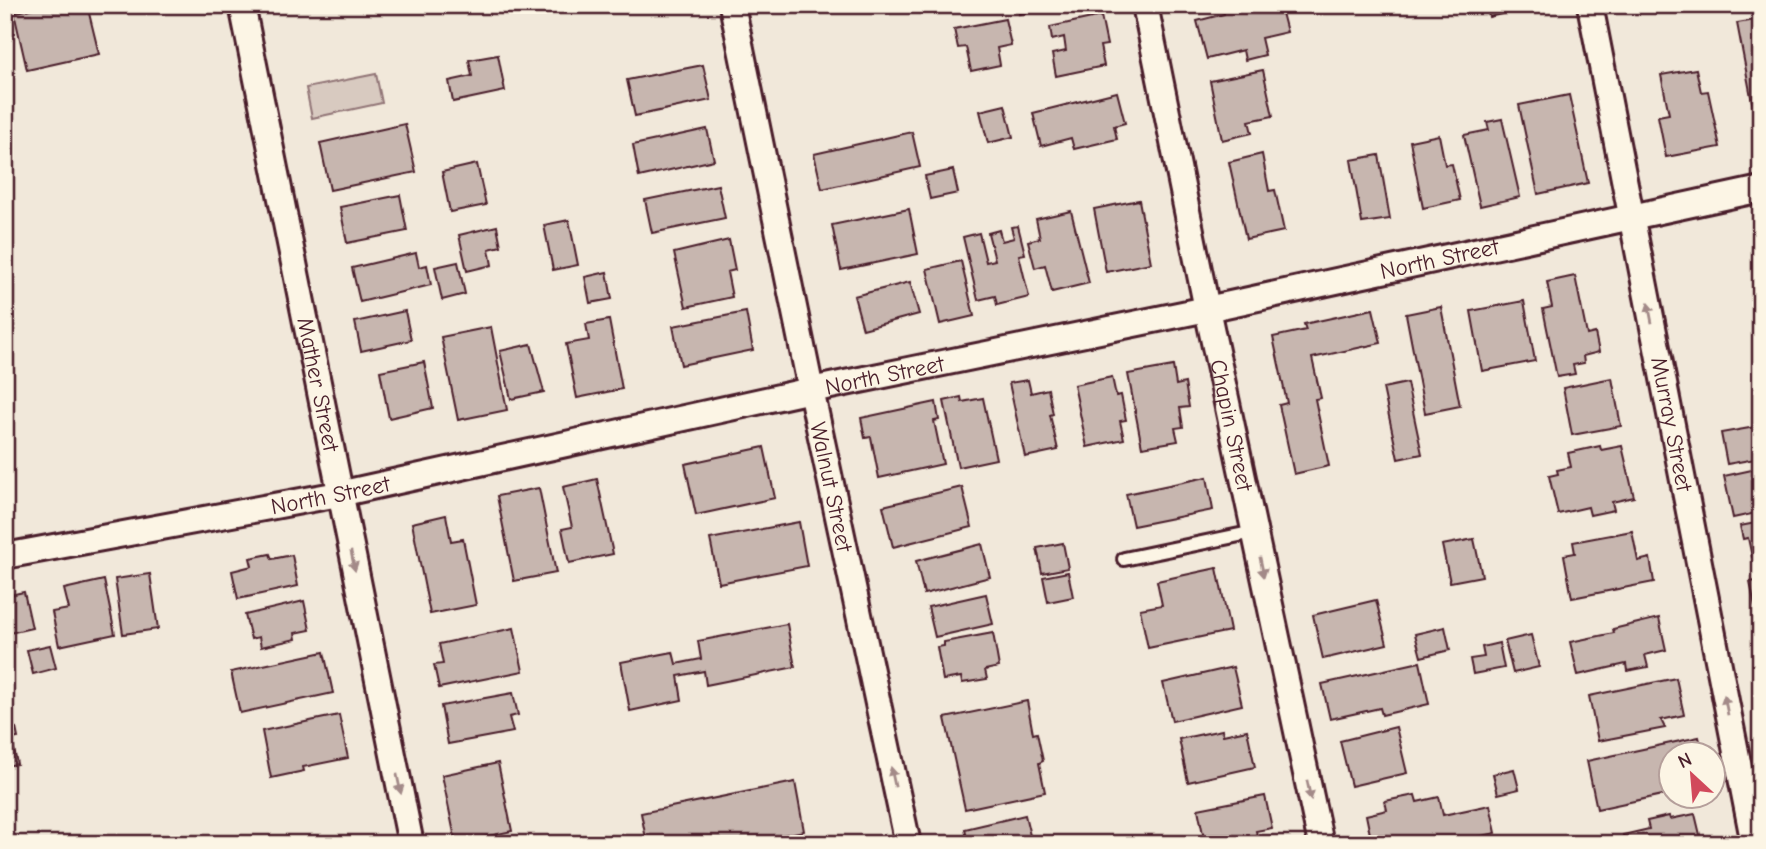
<svg xmlns="http://www.w3.org/2000/svg" width="1766" height="849" viewBox="0 0 1766 849" font-family="'Comic Neue',sans-serif">
  <rect width="100%" height="100%" fill="#f1e8da"/>
  <filter id="ink" filterUnits="userSpaceOnUse"><feTurbulence type="fractalNoise" baseFrequency=".0143" numOctaves="2"/><feDisplacementMap in="SourceGraphic" scale="14" xChannelSelector="R" yChannelSelector="G"/><feConvolveMatrix kernelMatrix="1 2 1 2 8 2 1 2 1" color-interpolation-filters="sRGB"/></filter>
  <g filter="url(#ink)">
    <polygon fill="#d8cac0" stroke="#917476" stroke-width="2" points="376,74 382,103 312,118 306,88"/>
    <g fill="#c7b6af" stroke="#4a1f2b" stroke-width="2">
      <polygon points="45,5 87,5 99,54 27,70 14,13"/>
      <polygon points="285,5 307,5 287,10"/>
      <polygon points="1017,5 1064,5 1019,14"/>
      <polygon points="1232,5 1240,5 1241,10 1263,5 1280,5 1287,32 1261,38 1265,55 1245,60 1243,50 1207,59 1197,21 1224,14 1223,7"/>
      <polygon points="1486,5 1539,5 1489,17"/>
      <polygon points="1101,16 1107,45 1100,46 1104,66 1056,76 1052,54 1066,51 1064,37 1052,40 1050,27"/>
      <polygon points="1005,19 1011,45 997,48 1000,65 971,71 966,47 958,48 954,29"/>
      <polygon points="1761,19 1761,139 1759,139 1737,23"/>
      <polygon points="498,55 505,91 453,102 449,81 472,76 469,60"/>
      <polygon points="703,65 711,100 635,116 627,80"/>
      <polygon points="1696,69 1701,92 1708,91 1720,147 1666,157 1658,116 1669,114 1661,75"/>
      <polygon points="1263,70 1273,116 1249,121 1252,133 1222,140 1210,81"/>
      <polygon points="1117,92 1125,123 1114,126 1117,139 1074,149 1071,138 1041,146 1033,113"/>
      <polygon points="1569,95 1588,183 1538,194 1519,105"/>
      <polygon points="1005,105 1013,137 988,143 980,111"/>
      <polygon points="1502,119 1520,197 1480,206 1464,135 1489,130 1487,122"/>
      <polygon points="405,124 416,172 330,190 320,143"/>
      <polygon points="707,129 714,160 639,177 633,145"/>
      <polygon points="912,132 920,167 822,189 814,154"/>
      <polygon points="1439,135 1445,165 1452,164 1460,200 1423,208 1410,141"/>
      <polygon points="1262,154 1269,191 1275,190 1284,231 1246,239 1229,162"/>
      <polygon points="1379,155 1390,219 1362,223 1351,160"/>
      <polygon points="477,164 486,205 450,212 442,172"/>
      <polygon points="953,170 958,193 930,199 925,176"/>
      <polygon points="718,185 725,218 652,233 645,200"/>
      <polygon points="400,195 407,231 347,243 340,207"/>
      <polygon points="1139,200 1151,263 1106,272 1094,209"/>
      <polygon points="909,209 918,254 841,270 832,225"/>
      <polygon points="1071,211 1089,283 1052,292 1045,265 1035,268 1028,241 1040,238 1036,219"/>
      <polygon points="569,220 578,265 553,270 544,225"/>
      <polygon points="497,226 501,246 489,249 492,265 467,271 459,235"/>
      <polygon points="1018,226 1025,254 1019,255 1029,297 997,305 995,296 978,300 963,237 979,233 986,262 995,260 988,233 999,230 1002,241 1014,238 1011,227"/>
      <polygon points="729,240 735,270 727,272 732,297 686,307 674,253"/>
      <polygon points="416,253 419,267 427,265 431,285 360,302 352,268"/>
      <polygon points="961,261 974,316 940,324 927,269"/>
      <polygon points="458,262 465,294 442,300 435,267"/>
      <polygon points="607,272 612,299 590,303 585,277"/>
      <polygon points="1575,276 1587,335 1595,333 1599,352 1583,356 1584,363 1573,365 1575,374 1557,377 1543,309 1552,307 1547,282"/>
      <polygon points="910,282 919,314 863,329 854,296"/>
      <polygon points="1524,301 1535,361 1482,371 1471,311"/>
      <polygon points="1441,307 1460,406 1425,413 1406,314"/>
      <polygon points="1373,309 1381,343 1312,358 1321,398 1315,399 1329,466 1294,474 1279,405 1287,403 1273,337 1306,330 1304,324"/>
      <polygon points="405,311 411,340 361,351 355,322"/>
      <polygon points="746,312 753,350 681,365 673,326"/>
      <polygon points="609,320 622,389 577,398 566,344 589,340 586,324"/>
      <polygon points="491,327 507,410 458,420 441,337"/>
      <polygon points="531,344 544,392 511,399 500,351"/>
      <polygon points="424,362 433,408 389,418 380,371"/>
      <polygon points="1173,366 1176,385 1185,383 1189,407 1180,408 1183,427 1175,428 1178,441 1142,447 1128,374"/>
      <polygon points="1112,377 1116,396 1121,395 1126,420 1120,421 1124,439 1087,447 1074,385"/>
      <polygon points="1612,378 1621,426 1572,435 1563,388"/>
      <polygon points="1028,380 1031,393 1048,389 1053,414 1050,415 1058,450 1025,457 1009,383"/>
      <polygon points="1407,383 1422,454 1398,459 1383,388"/>
      <polygon points="961,397 962,402 983,398 996,459 958,467 944,401"/>
      <polygon points="936,402 939,420 934,421 943,464 879,478 871,437 865,438 861,418"/>
      <polygon points="1761,426 1761,458 1727,464 1721,433"/>
      <polygon points="1600,446 1601,450 1622,446 1634,497 1612,502 1614,510 1590,515 1588,507 1558,514 1549,476 1558,474 1557,470 1571,467 1568,453"/>
      <polygon points="764,447 775,498 696,515 685,464"/>
      <polygon points="1761,468 1761,512 1733,518 1724,476"/>
      <polygon points="1207,477 1213,510 1133,526 1126,494"/>
      <polygon points="597,479 613,554 569,563 562,529 572,527 563,487"/>
      <polygon points="962,487 972,527 893,547 883,506"/>
      <polygon points="539,488 556,573 514,581 497,496"/>
      <polygon points="446,515 451,541 463,539 476,605 430,614 412,523"/>
      <polygon points="799,522 807,566 719,583 710,539"/>
      <polygon points="1761,522 1761,555 1752,557 1748,538 1743,539 1740,526"/>
      <polygon points="1632,531 1638,561 1650,558 1654,582 1572,598 1564,555 1575,553 1573,542"/>
      <polygon points="1474,539 1482,576 1450,582 1442,545"/>
      <polygon points="1063,543 1068,568 1042,573 1037,548"/>
      <polygon points="982,544 990,577 924,594 916,561"/>
      <polygon points="270,554 272,559 292,555 298,586 238,599 232,571 252,566 250,558"/>
      <polygon points="1217,568 1230,631 1148,648 1140,609 1162,605 1157,581"/>
      <polygon points="1068,572 1073,597 1048,602 1043,577"/>
      <polygon points="150,574 158,629 123,634 115,579"/>
      <polygon points="104,580 115,634 59,646 52,612 69,609 64,589"/>
      <polygon points="1761,580 1761,636 1750,582"/>
      <polygon points="24,592 32,628 5,634 5,596"/>
      <polygon points="986,594 993,624 935,637 928,607"/>
      <polygon points="1376,600 1387,644 1323,659 1313,615"/>
      <polygon points="304,601 310,630 295,633 296,639 261,647 259,637 251,639 245,615"/>
      <polygon points="1659,618 1666,650 1645,655 1648,667 1627,671 1626,664 1578,675 1570,642 1614,633 1613,629"/>
      <polygon points="787,624 795,667 706,685 704,671 678,676 682,700 630,711 621,662 673,652 676,664 701,659 698,641"/>
      <polygon points="1445,627 1450,650 1421,657 1415,634"/>
      <polygon points="514,628 523,671 439,688 434,665 443,664 439,644"/>
      <polygon points="993,633 999,667 985,670 987,679 962,683 961,677 943,680 937,647 944,646 944,642"/>
      <polygon points="1531,635 1539,667 1513,673 1505,641"/>
      <polygon points="1499,643 1504,668 1473,674 1470,659 1484,657 1482,647"/>
      <polygon points="50,645 56,668 33,674 27,650"/>
      <polygon points="324,652 333,693 240,713 231,672"/>
      <polygon points="1420,662 1429,704 1382,715 1380,708 1330,719 1322,684"/>
      <polygon points="1233,667 1242,705 1172,721 1163,683"/>
      <polygon points="5,671 7,671 12,694 5,696"/>
      <polygon points="1676,678 1684,715 1661,720 1665,728 1598,741 1589,696"/>
      <polygon points="513,693 518,715 509,717 513,732 448,744 441,706"/>
      <polygon points="1027,701 1033,734 1037,733 1043,761 1039,763 1045,792 965,809 945,718"/>
      <polygon points="339,715 348,758 303,767 304,771 271,778 262,731"/>
      <polygon points="1396,727 1407,773 1351,786 1340,741"/>
      <polygon points="16,728 18,738 12,739 17,764 5,766 5,730"/>
      <polygon points="1222,730 1223,735 1247,730 1255,767 1188,782 1179,739"/>
      <polygon points="1699,737 1703,754 1672,754 1672,793 1597,809 1587,761"/>
      <polygon points="498,763 512,831 456,843 442,775"/>
      <polygon points="1514,769 1519,789 1498,794 1493,774"/>
      <polygon points="795,782 804,831 739,844 647,844 641,813"/>
      <polygon points="1415,795 1417,802 1439,797 1443,815 1490,805 1496,833 1444,844 1372,844 1366,815 1387,810 1385,801"/>
      <polygon points="1265,796 1272,828 1256,831 1259,844 1205,844 1198,809"/>
      <polygon points="1695,814 1701,839 1694,841 1694,844 1625,844 1623,835 1649,829 1647,821 1669,816 1670,819"/>
      <polygon points="1025,815 1032,844 968,844 965,829"/>
    </g>
    <g fill="none" stroke-linecap="round" stroke-linejoin="round">
      <g stroke="#4a1f2b" stroke-width="18">
        <polyline id="service" points="1124,559 1254,532"/>
      </g>
      <g stroke="#4a1f2b" stroke-width="30">
        <g id="minor">
          <path id="s1" d="M242 5 411 844"/>
          <path id="s2" d="M732 5 811 390 908 844"/>
          <path id="s3" d="M1145 5 1207 309 1321 844"/>
          <path id="s4" d="M1590 5 1754 844"/>
          <path id="s5" d="M5 556 339 494 811 390 1207 309 1761 189"/>
        </g>
      </g>
      <use href="#service" stroke="#fcf5e5" stroke-width="12"/>
      <use href="#minor" stroke="#fcf5e5" stroke-width="24"/>
    </g>
    <defs><path id="oneway-solid" d="M-6-.8H1V-3.2L6.5 0L1 3.2V.8H-6Z" transform="scale(1.75)"/></defs>
    <g fill="#a38a88">
      <use href="#oneway-solid" transform="translate(1650 313) rotate(-101)"/>
      <use href="#oneway-solid" transform="translate(353 561) rotate(78)"/>
      <use href="#oneway-solid" transform="translate(1262 567) rotate(78)"/>
      <use href="#oneway-solid" transform="translate(1726 705) rotate(-101)"/>
      <use href="#oneway-solid" transform="translate(893 777) rotate(-102)"/>
      <use href="#oneway-solid" transform="translate(399 784) rotate(78)"/>
      <use href="#oneway-solid" transform="translate(1309 790) rotate(78)"/>
    </g>
  </g>
  <g text-anchor="middle" stroke-width="5" stroke-linejoin="round" paint-order="stroke">
    <g font-size="23" fill="#4a1f2b" stroke="#fcf5e5">
      <text dy="8" stroke="none"><textPath href="#s5" startOffset="1465">North Street</textPath></text>
      <text dy="8" stroke="none"><textPath href="#s5" startOffset="898">North Street</textPath></text>
      <text dy="8" stroke="none"><textPath href="#s1" startOffset="387">Mather Street</textPath></text>
      <text dy="8" stroke="none"><textPath href="#s3" startOffset="429">Chapin Street</textPath></text>
      <text dy="8" stroke="none"><textPath href="#s4" startOffset="427">Murray Street</textPath></text>
      <text dy="8" stroke="none"><textPath href="#s2" startOffset="492">Walnut Street</textPath></text>
      <text dy="8" stroke="none"><textPath href="#s5" startOffset="331">North Street</textPath></text>
    </g>
  </g>
  <rect width="1766" height="849" fill="none" stroke="#fcf5e5" stroke-width="28"/>
  <rect x="14" y="14" width="1738" height="821" fill="none" stroke="#4a1f2b" stroke-width="2.5" filter="url(#ink)"/>
  <g transform="translate(1692 775) rotate(334)"><circle r="33" fill="#fcf5e5" stroke="#b59f9b" stroke-width="2"/>
  <path d="M0-5L12 26L0 18L-12 26Z" fill="#d1495b"/>
  <text y="-10" font-size="19" font-weight="bold" text-anchor="middle" fill="#4a1f2b">N</text>
  </g>
</svg>
